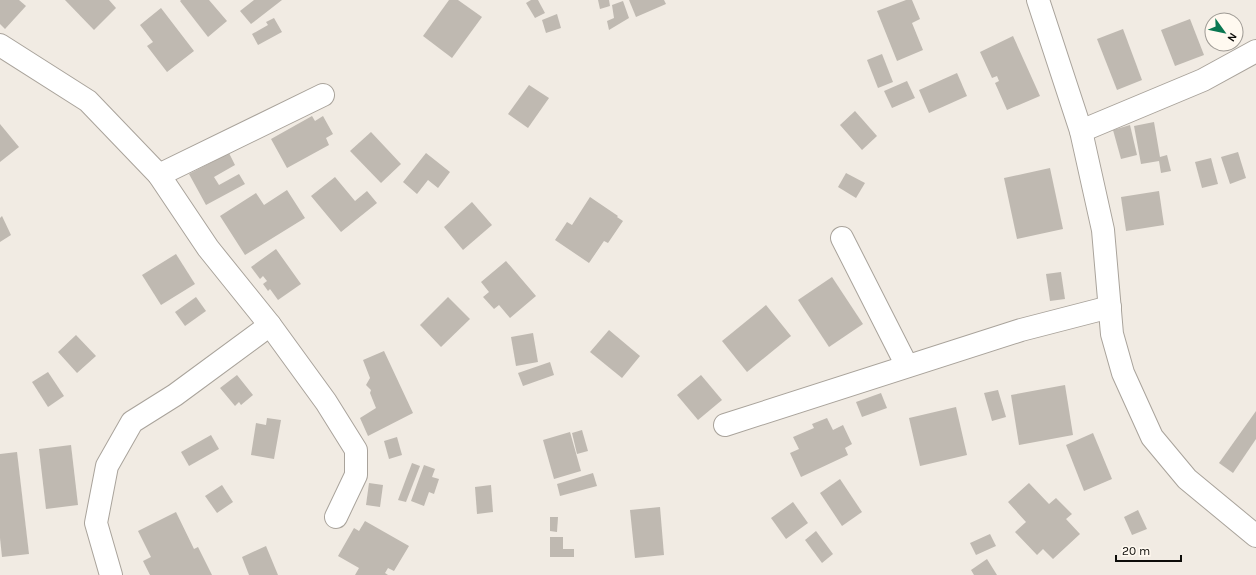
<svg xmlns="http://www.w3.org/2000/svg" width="1256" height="575" viewBox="0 0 1256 575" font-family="Karla,sans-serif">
  <rect width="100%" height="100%" fill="#f1ebe3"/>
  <g fill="#bfb9b1">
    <polygon points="0,0 19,0 26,6 5,29 0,24"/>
    <polygon points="65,0 109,0 116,8 94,30"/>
    <polygon points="181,0 209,0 227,21 208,37 180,1"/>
    <polygon points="254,0 282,0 251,24 240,11"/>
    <polygon points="449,0 458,0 482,17 452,58 423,36"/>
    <polygon points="531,0 538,0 545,13 535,18 526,3"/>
    <polygon points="598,0 609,0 610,6 600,9"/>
    <polygon points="629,0 664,0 666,4 636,17"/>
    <polygon points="906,0 912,0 920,19 912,23 923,50 897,61 877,11"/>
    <polygon points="623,1 629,18 609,30 607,21 614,18 612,5"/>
    <polygon points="161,8 194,51 167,72 147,46 153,42 140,25"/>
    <polygon points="557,14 561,28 546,33 542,20"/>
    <polygon points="274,18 282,32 258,45 252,34 268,25 266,22"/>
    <polygon points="1190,19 1204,55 1175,66 1161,30"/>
    <polygon points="1123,29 1142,80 1117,90 1097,39"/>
    <polygon points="1013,36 1040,96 1007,110 995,83 999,81 997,76 992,78 980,52"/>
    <polygon points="882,54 893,82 878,88 867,60"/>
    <polygon points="957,73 967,96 929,113 919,90"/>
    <polygon points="907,81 915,98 892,108 884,91"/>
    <polygon points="529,85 549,98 528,128 508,114"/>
    <polygon points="855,111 877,136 862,150 840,125"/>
    <polygon points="312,116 315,121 323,116 333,134 326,138 329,145 287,168 271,139"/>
    <polygon points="1154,122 1160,157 1167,155 1171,171 1161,173 1159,161 1141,164 1134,126"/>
    <polygon points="0,124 19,147 0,162"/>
    <polygon points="1130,125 1137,155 1121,159 1113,130"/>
    <polygon points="371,132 401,164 381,183 350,151"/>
    <polygon points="1238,152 1246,178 1230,184 1221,157"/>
    <polygon points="229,153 235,165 214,177 219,185 239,174 245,184 206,205 189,174"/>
    <polygon points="426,153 450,172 438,188 428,180 417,194 403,182"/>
    <polygon points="1211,158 1218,184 1202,188 1195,162"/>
    <polygon points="1050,168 1063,229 1017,239 1004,178"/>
    <polygon points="846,173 865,183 856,198 838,187"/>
    <polygon points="335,177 355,201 367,191 377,203 341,232 311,196"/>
    <polygon points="287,190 305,218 245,255 220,216 256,193 264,205"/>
    <polygon points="1159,191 1164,225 1126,231 1121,197"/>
    <polygon points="590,197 618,216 617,217 623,221 608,243 604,241 589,263 555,240 567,222 572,225"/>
    <polygon points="472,202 492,225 463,250 444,227"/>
    <polygon points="2,216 11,235 0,242 0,218"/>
    <polygon points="276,249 301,284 278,300 270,289 268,291 263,284 267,281 263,276 260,279 251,267"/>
    <polygon points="176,254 195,284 161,305 142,275"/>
    <polygon points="506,261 536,296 510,318 499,305 494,309 483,297 489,292 481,282"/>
    <polygon points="1061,272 1065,299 1050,301 1046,274"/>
    <polygon points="832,277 863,324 829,347 798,300"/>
    <polygon points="196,297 206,311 185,326 175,312"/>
    <polygon points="448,297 470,319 441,347 420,325"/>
    <polygon points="766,305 791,336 747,372 722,341"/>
    <polygon points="609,330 640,356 622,378 590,352"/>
    <polygon points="533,333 538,362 516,366 511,337"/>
    <polygon points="76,335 96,356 77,373 58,352"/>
    <polygon points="384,351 413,413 368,436 360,418 376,408 370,393 371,390 366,385 370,378 363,360"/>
    <polygon points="550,362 554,375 523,386 518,373"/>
    <polygon points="48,372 64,396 48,407 32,382"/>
    <polygon points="237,375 253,395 241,405 239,402 235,406 220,388"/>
    <polygon points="701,375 722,400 698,420 677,395"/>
    <polygon points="1065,385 1073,435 1019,445 1011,395"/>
    <polygon points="998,390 1006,417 992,421 984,393"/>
    <polygon points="881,393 887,408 862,417 856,402"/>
    <polygon points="956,407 967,455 920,466 909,418"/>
    <polygon points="1256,411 1256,439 1233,473 1219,463"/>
    <polygon points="267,418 281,420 274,459 251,455 256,423 266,425"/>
    <polygon points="827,418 833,430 843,425 852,444 845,448 848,455 801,477 790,453 799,449 793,437 814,428 812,424"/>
    <polygon points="582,430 588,451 577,454 572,433"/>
    <polygon points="570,432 581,471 554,479 543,440"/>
    <polygon points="1093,433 1112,479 1084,491 1066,445"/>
    <polygon points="211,435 219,449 189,466 181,452"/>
    <polygon points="397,437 402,455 389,459 384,441"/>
    <polygon points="71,445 78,505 46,509 39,449"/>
    <polygon points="17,452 29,554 2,557 0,538 0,454"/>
    <polygon points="412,463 420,466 406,502 398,500"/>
    <polygon points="424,465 435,469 432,477 439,479 434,494 429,492 424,506 411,501"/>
    <polygon points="593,473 597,486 560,496 557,484"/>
    <polygon points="840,479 862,512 842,526 820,493"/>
    <polygon points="369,483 383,485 380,507 366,505"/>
    <polygon points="1029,483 1049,504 1056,498 1072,514 1066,519 1080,534 1053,559 1043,549 1037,555 1015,532 1026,522 1008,502"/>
    <polygon points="222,485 233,502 217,513 205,496"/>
    <polygon points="491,485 493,512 477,514 475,487"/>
    <polygon points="793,502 808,523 786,539 771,518"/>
    <polygon points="660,507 664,555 635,558 630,510"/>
    <polygon points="1138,510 1147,529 1132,535 1124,517"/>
    <polygon points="176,512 194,549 198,547 212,575 150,575 143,561 151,557 138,531"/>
    <polygon points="550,517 558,517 557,532 550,531"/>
    <polygon points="365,521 409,546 394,571 388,568 385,573 388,575 355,575 359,568 338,556 354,528 359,531"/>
    <polygon points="816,531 833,554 822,563 805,540"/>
    <polygon points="990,534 996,546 976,555 970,543"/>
    <polygon points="550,537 563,537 563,549 574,549 574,557 550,557"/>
    <polygon points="266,546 278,575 249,575 242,557"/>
    <polygon points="987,559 997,575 974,575 971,570"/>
  </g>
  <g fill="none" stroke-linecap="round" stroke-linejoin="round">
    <g stroke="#a9a39b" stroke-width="24">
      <g id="minor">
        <polyline points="1038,0 1081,131 1103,230 1112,334 1123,373 1152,437 1187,479 1256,536"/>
        <polyline points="0,45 88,101 159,175 208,248 270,325 326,402 356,450 356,475 336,517"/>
        <polyline points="1081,131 1203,80 1256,51"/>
        <polyline points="159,175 323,95"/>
        <polyline points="842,238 907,366"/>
        <polyline points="725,425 1021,330 1110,307"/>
        <polyline points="111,575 96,523 107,466 132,422 175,395 270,325"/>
      </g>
    </g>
    <use href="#minor" stroke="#fff" stroke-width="22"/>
  </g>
  <g transform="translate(1224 32) rotate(123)"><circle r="19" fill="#fff9f0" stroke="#9e9a94"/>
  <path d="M0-3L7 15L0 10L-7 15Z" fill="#0a7751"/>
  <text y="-6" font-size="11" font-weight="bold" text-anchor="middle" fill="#0d0c09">N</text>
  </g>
  <path d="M1116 555v6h65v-6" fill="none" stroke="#0d0c09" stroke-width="2"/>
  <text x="1122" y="555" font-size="12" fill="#0d0c09" stroke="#fff9f0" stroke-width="3" paint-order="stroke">20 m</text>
</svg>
